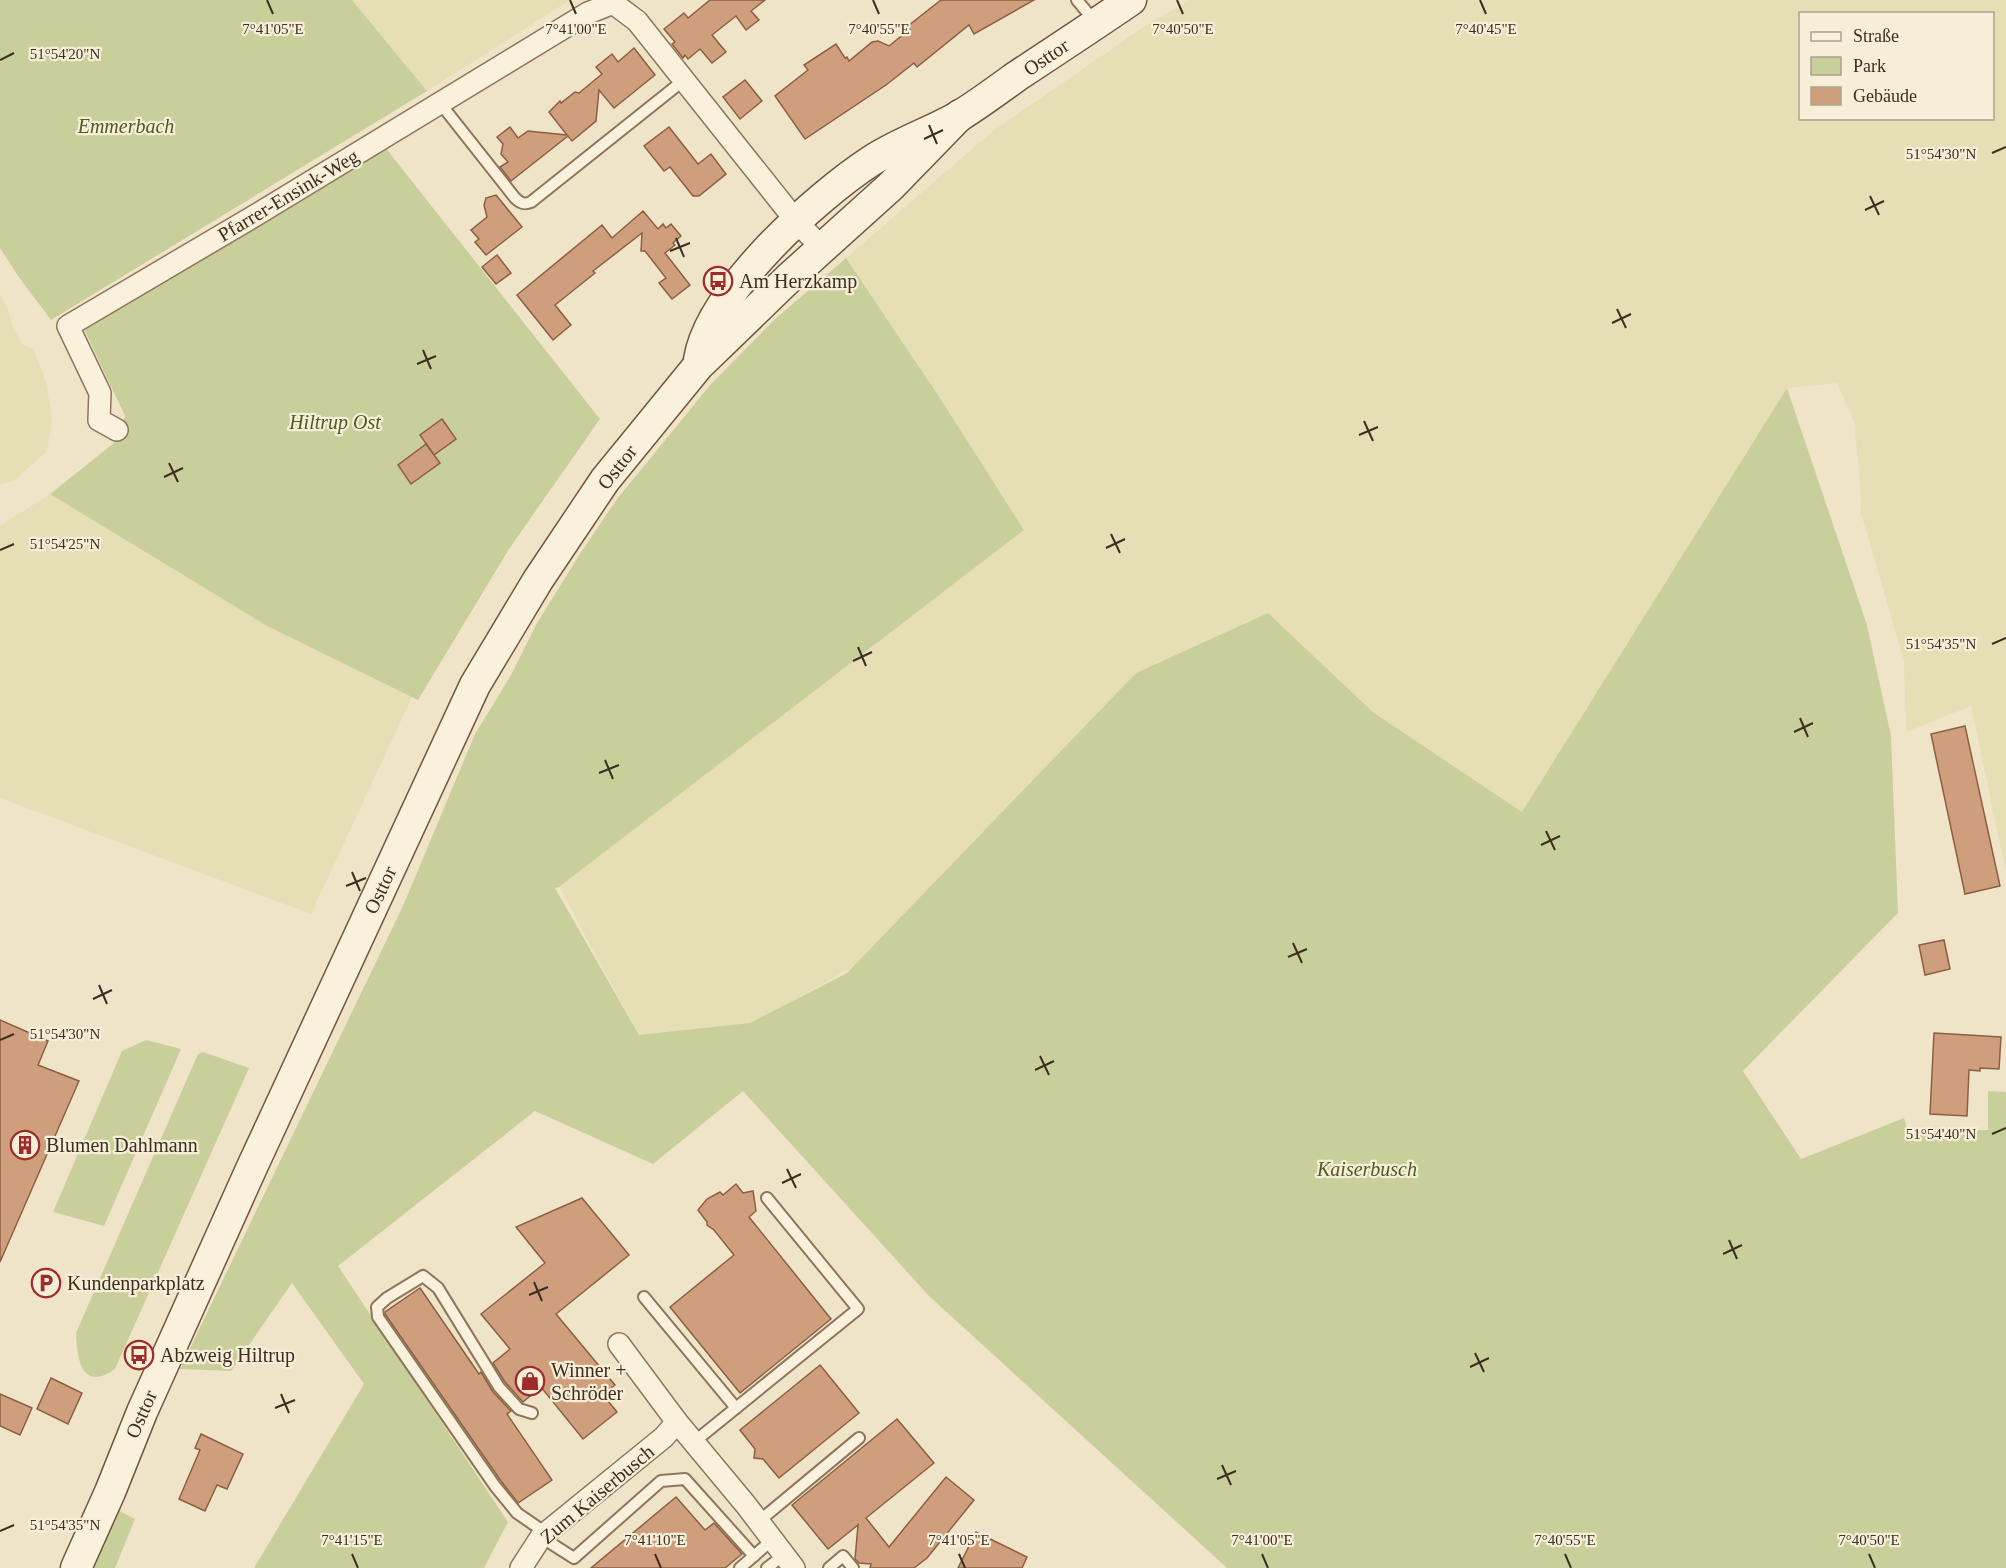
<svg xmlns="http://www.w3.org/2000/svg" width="2006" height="1568" viewBox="0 0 2006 1568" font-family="Georgia,serif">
  <rect width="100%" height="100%" fill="#f0e4c8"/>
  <g fill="#e6deb5" fill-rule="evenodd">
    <polygon points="352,0 570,0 427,91"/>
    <path d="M1190 0H2006V872L1971 706 1906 732 1904 661 1861 513 1860 481 1854 422 1837 383 1787 388 1522 813 1374 713 1268 613 1136 673 854 966 747 1027 639 1035 559 887 1024 530 942 401 846 258 993 131 1148 24ZM1800 14H1992V118H1800Z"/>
    <polygon points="0,295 7,306 13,327 23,345 33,349 46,381 52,420 47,451 16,479 0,485"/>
    <polygon points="50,494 267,626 412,697 311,914 0,798 0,526"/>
  </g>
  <g fill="#c9cf9b">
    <polygon points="0,0 352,0 427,91 51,320 18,276 0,248"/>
    <polygon points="384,146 600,419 509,549 418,700 267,626 50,494 119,439 125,416 83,327"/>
    <polygon points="846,258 942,401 1024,530 559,887 555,888 639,1035 750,1023 847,973 1136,673 1268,613 1374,713 1522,812 1787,388 1867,625 1891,736 1898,913 1743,1071 1801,1159 1904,1118 1908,1131 1988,1130 1988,1091 2006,1092 2006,1568 1227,1568 929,1296 743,1091 653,1164 535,1111 338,1266 508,1522 484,1568 254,1568 364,1384 292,1283 231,1371 180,1369 403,906 475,734 511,675 537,623 578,557 617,499 711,384 775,319"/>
    <polygon points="146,1040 181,1049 104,1226 53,1212 122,1051"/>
    <path d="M203 1052 249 1068 115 1369C81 1393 77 1358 76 1333L198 1054Z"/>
    <polygon points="114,1508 135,1519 115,1568 86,1568"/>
  </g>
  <g fill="#cf9f7d" stroke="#8d5f41" stroke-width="1.5">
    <polygon points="710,0 765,0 751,11 759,20 746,30 736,16 712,35 726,52 712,63 700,49 688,59 685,55 683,58 672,44 675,42 664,29 684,13 688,18"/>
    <polygon points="941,0 1034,0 974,34 969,25 917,67 914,63 886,85 805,139 775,96 808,70 804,65 836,44 845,58 847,57 849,61 872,42 878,41 889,46 910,29 908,26"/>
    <polygon points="634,48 655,75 614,108 599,90 596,121 572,141 568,136 511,181 500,167 508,162 501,154 503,144 497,137 510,127 518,138 528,131 567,135 549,112 560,101 561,103 575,92 579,93 602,74 596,67 612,54 618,62"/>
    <polygon points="745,80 762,101 740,119 723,97"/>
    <polygon points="669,127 698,164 711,154 726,174 699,196 693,196 670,167 664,171 644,146"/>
    <polygon points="496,195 522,227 486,255 475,242 479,239 471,230 487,217 484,205 486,198"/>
    <polygon points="643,211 658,229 663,224 666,228 671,224 681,236 673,243 675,245 665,253 690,285 672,299 659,283 666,278 645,251 641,251 642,233 593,271 595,273 555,305 571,325 553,340 517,295 602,225 612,238"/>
    <polygon points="497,255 511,273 496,284 482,267"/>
    <polygon points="442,419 456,439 434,455 420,435"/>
    <polygon points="426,444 440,463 411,484 398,465"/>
    <polygon points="1965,726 2000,886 1965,894 1931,734"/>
    <polygon points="1944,940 1950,969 1925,975 1919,945"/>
    <polygon points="0,1020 48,1041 38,1065 79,1081 0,1262"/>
    <polygon points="1934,1033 2001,1037 1999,1069 1980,1068 1980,1071 1969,1070 1967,1116 1930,1114"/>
    <polygon points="736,1184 743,1193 753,1191 756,1211 749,1217 831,1319 740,1393 670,1307 734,1255 714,1230 707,1225 707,1222 698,1210 707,1199 720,1192 723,1195"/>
    <polygon points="582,1198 629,1255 556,1314 615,1385 603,1395 617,1412 583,1439 541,1387 523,1402 505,1382 493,1363 510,1349 481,1314 545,1263 516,1227"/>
    <polygon points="420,1288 479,1374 481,1372 493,1392 511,1411 507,1414 552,1480 518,1503 501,1481 385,1314 385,1312"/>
    <polygon points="820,1365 859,1413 779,1478 763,1459 754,1458 755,1449 740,1430"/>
    <polygon points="51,1378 82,1393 68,1424 37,1409"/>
    <polygon points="0,1394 32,1408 20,1435 0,1426"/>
    <polygon points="897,1419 934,1463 866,1518 889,1547 946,1477 974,1500 927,1558 914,1568 870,1568 871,1564 859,1563 855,1559 858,1525 828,1549 792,1505"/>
    <polygon points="201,1434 243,1454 227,1489 217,1485 205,1511 179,1499 200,1450 195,1448"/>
    <polygon points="676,1497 705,1530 714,1523 742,1554 725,1568 591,1568"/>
    <polygon points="976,1532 1027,1557 1022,1568 958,1568"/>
  </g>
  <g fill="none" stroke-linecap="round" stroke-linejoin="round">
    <g stroke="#8d765c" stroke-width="14">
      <g id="service">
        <polyline points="1077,0 1096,23"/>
        <path d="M440 103 515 198C520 203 524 205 531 202L684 80"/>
        <polyline points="644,1297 736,1408"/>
        <polyline points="532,1413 519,1409 499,1387 438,1288 423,1276 387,1298 377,1307 378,1317 495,1486 517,1513 546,1533"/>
        <polyline points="694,1442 858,1309 767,1198"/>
        <polyline points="758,1522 859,1438"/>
        <polyline points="541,1537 574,1558 661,1481 685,1479 754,1556"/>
        <polyline points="740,1568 772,1540"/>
        <polyline points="767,1568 784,1555"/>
        <polyline points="829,1568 843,1556 853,1568"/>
      </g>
    </g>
    <g stroke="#8d765c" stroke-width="24">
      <g id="minor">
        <polyline points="613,3 637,21 796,221 822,248"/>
        <polyline points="117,430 99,420 100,393 68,326 256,215 588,13 613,3"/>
        <polyline points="619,1344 677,1422 746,1505 794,1568"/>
        <polyline points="521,1568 541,1537 664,1437 677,1422"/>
      </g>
    </g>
    <g stroke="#6f573f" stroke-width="33">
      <g id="secondary">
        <path d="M699 360C709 293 816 197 871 161 900 142 932 132 961 115 980 103 999 89 1017 76 1055 51 1093 26 1131 0"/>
        <polyline points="76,1568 110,1492 142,1412 252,1167 475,685 538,580 605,480 698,366 789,278 891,186 960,115"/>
      </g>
    </g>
    <use href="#service" stroke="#faf1dc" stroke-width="10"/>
    <use href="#minor" stroke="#faf1dc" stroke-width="21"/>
    <use href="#secondary" stroke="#faf1dc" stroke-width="30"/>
  </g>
  <path fill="none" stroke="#3d2e20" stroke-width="2" d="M267 0 273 14M570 0 576 14M873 0 879 14M1177 0 1183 14M1480 0 1486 14M0 60 14 53M929 125 937 144M924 139 943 130M1992 153 2006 147M1870 196 1879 215M1865 210 1884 201M676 238 684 257M670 251 690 243M1617 309 1626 328M1612 323 1631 314M423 350 431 369M417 364 436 356M1364 421 1373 441M1359 435 1378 427M169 463 178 482M164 477 183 468M1111 534 1120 553M1106 548 1125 539M0 550 14 544M1992 644 2006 638M858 647 866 666M853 661 872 652M1800 718 1808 737M1794 732 1813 723M605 760 613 779M599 773 619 765M1546 831 1555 850M1541 845 1560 836M352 872 360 891M346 886 366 878M1293 943 1302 963M1288 957 1307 949M99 985 107 1004M93 999 112 990M0 1040 14 1034M1040 1056 1049 1075M1035 1070 1054 1061M1992 1134 2006 1128M787 1169 796 1188M782 1183 801 1174M1729 1240 1737 1259M1723 1254 1742 1245M534 1282 542 1301M529 1295 548 1287M1475 1353 1484 1372M1470 1367 1489 1358M281 1394 289 1413M275 1408 295 1400M1222 1465 1231 1485M1217 1479 1236 1471M0 1531 14 1525M352 1554 358 1568M655 1554 661 1568M959 1554 965 1568M1262 1554 1268 1568M1565 1554 1571 1568M1869 1554 1875 1568"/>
  <defs>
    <g id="bus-ring" transform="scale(1.5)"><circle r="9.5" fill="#f7eed8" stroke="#9e2a2b" stroke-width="1.5"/><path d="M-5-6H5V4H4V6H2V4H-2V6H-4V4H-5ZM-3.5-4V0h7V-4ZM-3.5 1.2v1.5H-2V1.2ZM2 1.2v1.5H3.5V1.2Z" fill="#9e2a2b"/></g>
    <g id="building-ring" transform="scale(1.5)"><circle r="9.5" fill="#f7eed8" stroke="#9e2a2b" stroke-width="1.5"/><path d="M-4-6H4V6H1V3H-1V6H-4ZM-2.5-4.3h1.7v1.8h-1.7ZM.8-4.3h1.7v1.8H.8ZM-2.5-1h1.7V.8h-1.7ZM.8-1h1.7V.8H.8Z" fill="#9e2a2b"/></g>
    <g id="parking-ring" transform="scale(1.5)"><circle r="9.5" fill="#f7eed8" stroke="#9e2a2b" stroke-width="1.5"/><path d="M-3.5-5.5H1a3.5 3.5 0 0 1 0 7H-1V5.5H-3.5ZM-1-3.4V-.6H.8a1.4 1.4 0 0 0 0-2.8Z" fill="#9e2a2b"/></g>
    <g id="shop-ring" transform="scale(1.5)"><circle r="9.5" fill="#f7eed8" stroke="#9e2a2b" stroke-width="1.5"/><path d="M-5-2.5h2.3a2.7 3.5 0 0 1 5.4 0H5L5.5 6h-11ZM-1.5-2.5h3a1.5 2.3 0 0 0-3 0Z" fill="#9e2a2b"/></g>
  </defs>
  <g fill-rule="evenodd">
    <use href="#bus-ring" x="718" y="281"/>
    <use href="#building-ring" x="25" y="1145"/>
    <use href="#parking-ring" x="46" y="1283"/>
    <use href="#bus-ring" x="139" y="1355"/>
    <use href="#shop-ring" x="530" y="1381"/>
  </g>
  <g text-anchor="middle" stroke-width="4.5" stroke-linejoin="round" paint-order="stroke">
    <g font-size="20" fill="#3d2e20" stroke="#f7eed8">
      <text transform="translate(1046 57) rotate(-34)" y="7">Osttor</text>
      <text transform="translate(288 195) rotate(-31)" y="7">Pfarrer-Ensink-Weg</text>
      <text transform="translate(617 467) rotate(-52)" y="7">Osttor</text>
      <text transform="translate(380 890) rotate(-65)" y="7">Osttor</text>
      <text transform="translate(141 1414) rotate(-66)" y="7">Osttor</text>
      <text transform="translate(597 1494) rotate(-40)" y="7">Zum Kaiserbusch</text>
    </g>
    <g font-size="20" font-style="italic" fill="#4d5a26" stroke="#f7eed8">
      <text x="126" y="133">Emmerbach</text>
      <text x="335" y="429">Hiltrup Ost</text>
      <text x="1367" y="1176">Kaiserbusch</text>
    </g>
    <g font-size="20" fill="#3d2e20" stroke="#f7eed8" text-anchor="start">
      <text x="739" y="288">Am Herzkamp</text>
      <text x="46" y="1152">Blumen Dahlmann</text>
      <text x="67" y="1290">Kundenparkplatz</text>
      <text x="160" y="1362">Abzweig Hiltrup</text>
      <text x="551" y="1377">Winner +<tspan x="551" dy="23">Schröder</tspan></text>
    </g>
  </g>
  <g font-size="15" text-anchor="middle" fill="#3d2e20" stroke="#f7eed8" stroke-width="4.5" stroke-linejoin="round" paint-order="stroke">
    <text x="273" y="34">7°41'05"E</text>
    <text x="576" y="34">7°41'00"E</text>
    <text x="879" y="34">7°40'55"E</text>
    <text x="1183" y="34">7°40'50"E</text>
    <text x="1486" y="34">7°40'45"E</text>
    <text x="65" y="59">51°54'20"N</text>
    <text x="1941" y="159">51°54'30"N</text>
    <text x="65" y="549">51°54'25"N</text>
    <text x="1941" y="649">51°54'35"N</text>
    <text x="65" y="1039">51°54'30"N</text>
    <text x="1941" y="1139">51°54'40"N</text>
    <text x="65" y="1530">51°54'35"N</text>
    <text x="352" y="1545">7°41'15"E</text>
    <text x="655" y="1545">7°41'10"E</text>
    <text x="959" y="1545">7°41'05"E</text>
    <text x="1262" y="1545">7°41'00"E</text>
    <text x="1565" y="1545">7°40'55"E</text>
    <text x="1869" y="1545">7°40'50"E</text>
  </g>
  <rect x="1799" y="12" width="195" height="108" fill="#f7eed8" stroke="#ada18e" stroke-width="1.5"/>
  <rect x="1811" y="32" width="30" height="9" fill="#faf1dc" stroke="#ada18e" stroke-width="1.5"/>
  <text x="1853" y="42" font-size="18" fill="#3d2e20">Straße</text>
  <rect x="1811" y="57" width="30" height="18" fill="#c9cf9b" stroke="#ada18e" stroke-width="1.5"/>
  <text x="1853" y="72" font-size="18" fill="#3d2e20">Park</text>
  <rect x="1811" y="87" width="30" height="18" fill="#cf9f7d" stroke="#ada18e" stroke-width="1.5"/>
  <text x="1853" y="102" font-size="18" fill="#3d2e20">Gebäude</text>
</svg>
